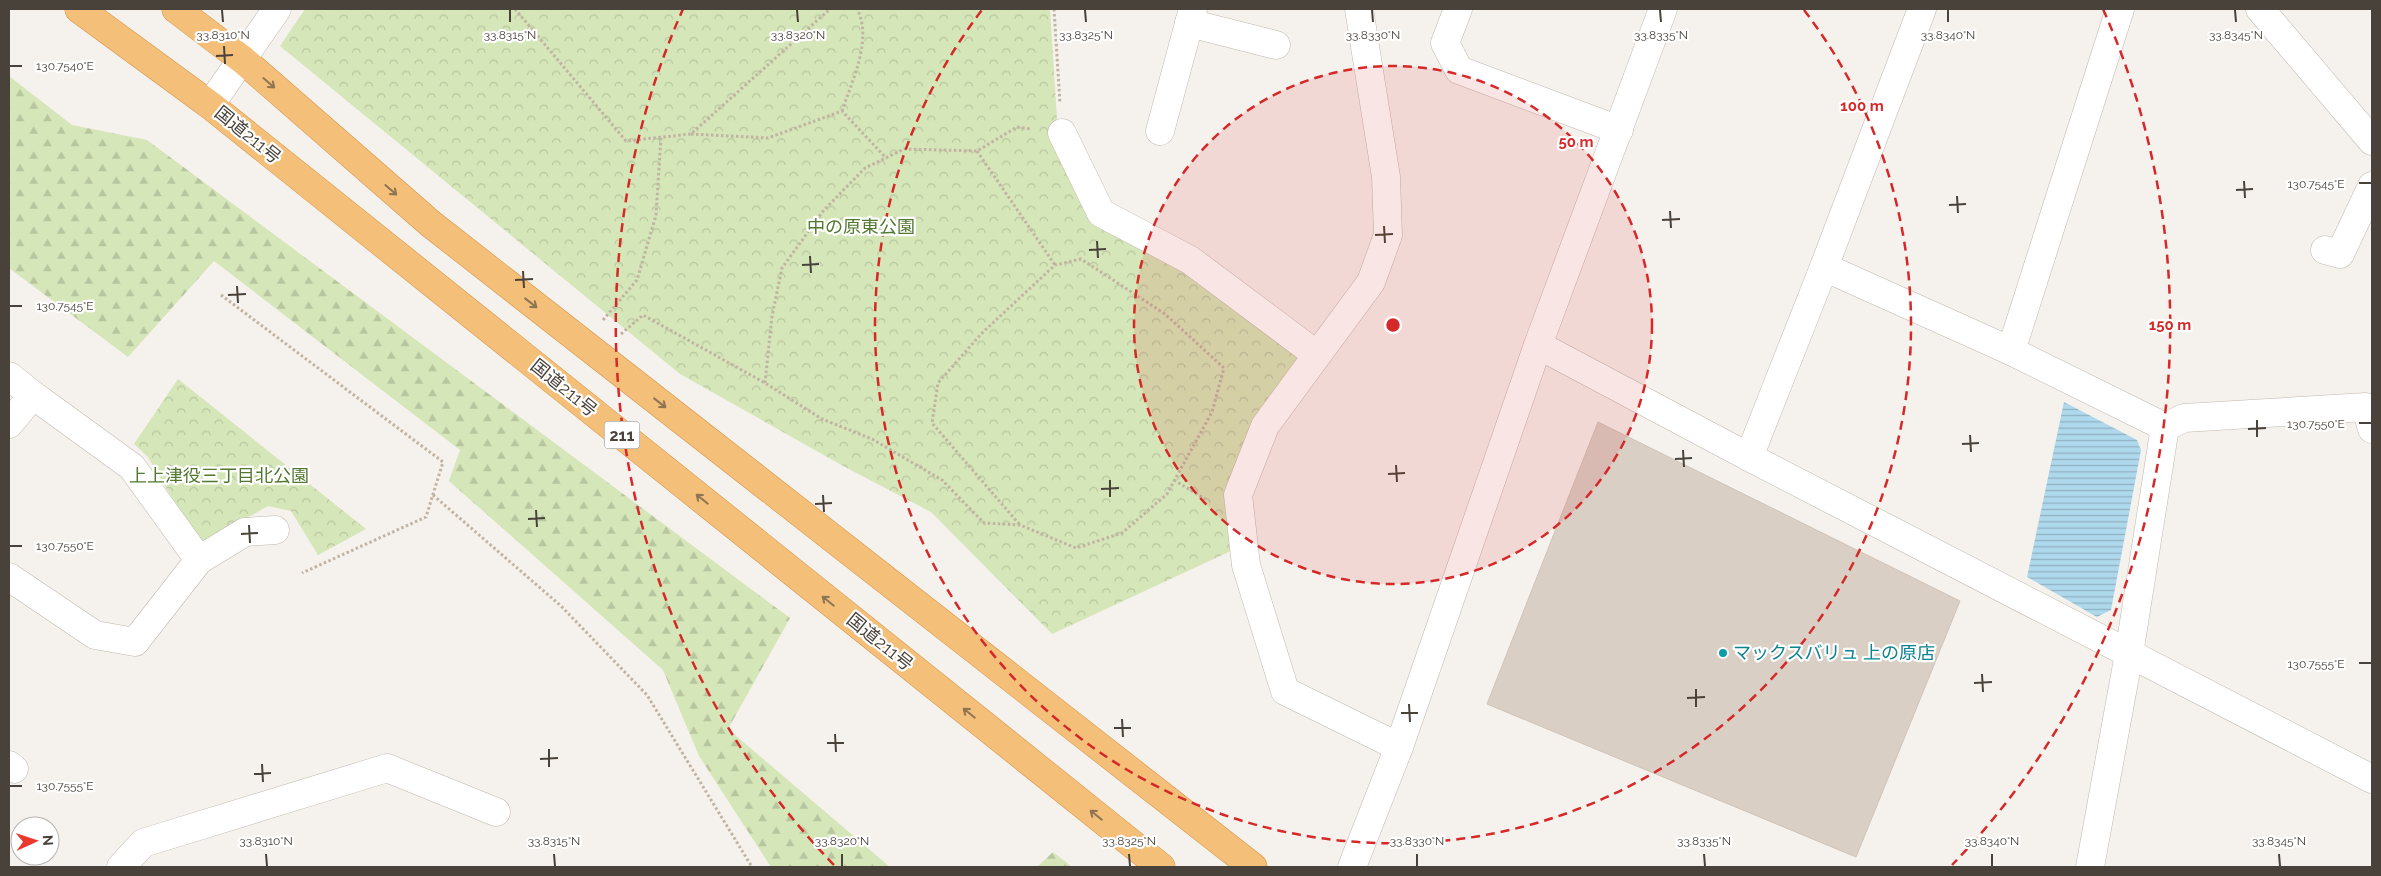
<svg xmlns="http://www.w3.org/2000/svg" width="2381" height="876" viewBox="0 0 2381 876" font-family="Raleway,'Noto Sans JP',sans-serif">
  <defs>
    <pattern id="forest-firs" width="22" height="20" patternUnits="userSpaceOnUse" patternTransform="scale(1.25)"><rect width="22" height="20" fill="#d5e6b8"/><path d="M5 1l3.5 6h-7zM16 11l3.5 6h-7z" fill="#b8c69f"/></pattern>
    <pattern id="park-crowns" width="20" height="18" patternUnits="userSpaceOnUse" patternTransform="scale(1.25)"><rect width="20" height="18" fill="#d5e6b8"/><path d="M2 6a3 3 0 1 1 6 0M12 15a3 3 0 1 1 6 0" fill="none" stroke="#b8c69f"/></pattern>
    <pattern id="water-rules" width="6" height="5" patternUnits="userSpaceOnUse" patternTransform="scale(1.25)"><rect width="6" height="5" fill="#aed8ec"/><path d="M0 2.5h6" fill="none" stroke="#90b1c0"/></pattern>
  </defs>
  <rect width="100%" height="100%" fill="#f5f1ec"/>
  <g fill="url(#forest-firs)">
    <polygon points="9,76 72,125 147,140 790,618 728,729 890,867 771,867 699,756 663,670 449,481 460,450 214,261 128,357 9,268"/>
    <polygon points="1053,852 1072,867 1037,867"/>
  </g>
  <g fill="url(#park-crowns)">
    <polygon points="305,9 1050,9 1058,135 1097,219 1187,266 1304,356 1255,418 1233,550 1052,634 931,512 845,467 680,374 280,46"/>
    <polygon points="178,379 366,529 318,555 291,511 268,506 200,545 148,457 134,444"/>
  </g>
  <polygon fill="url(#water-rules)" points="2064,402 2137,440 2141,450 2111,610 2097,617 2027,577"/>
  <polygon fill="#d9cfc5" stroke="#d0c3b6" points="1598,422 1960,601 1856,857 1487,704"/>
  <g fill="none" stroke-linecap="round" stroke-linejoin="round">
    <g stroke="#c0b8af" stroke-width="29">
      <g id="minor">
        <polyline points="1359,9 1386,177 1388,235 1371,282 1265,426 1238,495 1246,565 1285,691 1399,747"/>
        <polyline points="1458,9 1445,43 1459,70 1619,130"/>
        <polyline points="2260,9 2372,141"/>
        <polyline points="1189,23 1276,45"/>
        <polyline points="210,105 277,9"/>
        <polyline points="1160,131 1193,9"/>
        <polyline points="1062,133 1101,213 1190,260 1317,355"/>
        <polyline points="2325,250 2340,254 2372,186"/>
        <polyline points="1824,267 1922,9"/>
        <polyline points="1538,345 1749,457 1824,267 2011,351 2120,9"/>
        <polyline points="2011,351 2165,427"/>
        <polyline points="9,376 33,395"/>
        <polyline points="9,424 33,395 132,467 199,560"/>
        <polyline points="2165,427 2184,418 2366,407 2372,429"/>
        <polyline points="1749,457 2372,779"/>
        <polyline points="9,577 95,635 135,642 199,560 245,532 275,530"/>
        <polyline points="9,765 14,769"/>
        <polyline points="121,867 143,843 387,768 496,812"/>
        <polyline points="1352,867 1399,747 1538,345 1663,9"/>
        <polyline points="2090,867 2129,654 2165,427"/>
      </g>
    </g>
    <g stroke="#d49347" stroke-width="29">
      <g id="highway">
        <polyline points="79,9 210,105 1161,867"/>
        <polyline points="176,9 243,60 431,224 1253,867"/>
      </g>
    </g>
    <g stroke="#c1b3a1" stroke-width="3" stroke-dasharray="2.5 2.5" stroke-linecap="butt">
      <polyline points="515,9 626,141 691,134 830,9"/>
      <polyline points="1054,9 1060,103"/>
      <path d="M842 111C852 81 873 39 857 9"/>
      <polyline points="691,134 768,138 842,111 886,158"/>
      <polyline points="977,151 1055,265"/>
      <polyline points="221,295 443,462 426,517 302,573"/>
      <polyline points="603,320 637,280 656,215 661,137"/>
      <polyline points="621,334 643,315 765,383 822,419 872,439 942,480 984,523 1020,525 1076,548 1122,533 1167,494 1212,412 1224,368 1165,314 1081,259 1055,265 981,334 938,383 932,423 1020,525"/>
      <polyline points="765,383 772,316 782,268 824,210 865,168 904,149 977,151 1017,127 1031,129"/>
      <polyline points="1174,480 1205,499"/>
      <polyline points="433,495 561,606 647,695 752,867"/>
    </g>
    <use href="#minor" stroke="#fff" stroke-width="28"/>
    <use href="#highway" stroke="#f4bf78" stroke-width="28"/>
  </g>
  <defs><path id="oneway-shaft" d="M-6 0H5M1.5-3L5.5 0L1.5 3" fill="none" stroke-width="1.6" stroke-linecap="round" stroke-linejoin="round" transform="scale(1.25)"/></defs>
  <g stroke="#8d7453">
    <use href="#oneway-shaft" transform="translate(269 83) rotate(41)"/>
    <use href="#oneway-shaft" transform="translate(391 190) rotate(41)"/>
    <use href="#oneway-shaft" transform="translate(531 303) rotate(38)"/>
    <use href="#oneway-shaft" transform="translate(660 403) rotate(38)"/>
    <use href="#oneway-shaft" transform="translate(702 499) rotate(-141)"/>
    <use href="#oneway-shaft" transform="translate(828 601) rotate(-141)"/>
    <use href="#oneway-shaft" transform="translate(969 713) rotate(-141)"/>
    <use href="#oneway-shaft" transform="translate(1096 815) rotate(-141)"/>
  </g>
  <path fill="none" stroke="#49423a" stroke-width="2" d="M222 10 223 22M510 10V22M797 10 798 22M1085 10 1086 22M1372 10 1373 22M1660 10 1661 22M1948 10V22M2235 10 2236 22M224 46 225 64M216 56 233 55M10 66H22M2244 181 2245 198M2359 183H2371M2236 190 2253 189M1957 196 1958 213M1949 205 1966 204M1670 211 1671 228M1662 220 1680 219M1384 226 1385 243M1375 235 1393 234M1097 241 1098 258M1089 250 1106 249M810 256 811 273M802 265 819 264M523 271 524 288M515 280 533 279M237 286 238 303M228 295 246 294M10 306H22M2257 420V437M2359 423H2371M2248 429 2266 428M1970 435 1971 452M1962 444 1979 443M1683 450 1684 467M1675 459 1692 458M1396 465 1397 482M1388 474 1405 473M1110 480V497M1101 489 1119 488M823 495 824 512M815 504 832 503M536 510 537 527M528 519 545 518M249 525 250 543M241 534 258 533M10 546H22M2359 663H2371M1982 674 1983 692M1974 683 1992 682M1696 689V707M1687 698 1705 697M1409 704 1410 722M1401 713H1418M1122 719 1123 737M1114 728H1131M835 734 836 752M827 743H844M549 749V767M540 759 558 758M262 764 263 782M254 774 271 773M10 786H22M266 854 267 866M554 854 555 866M842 854V866M1129 854 1130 866M1417 854V866M1704 854 1705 866M1992 854V866M2279 854 2280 866"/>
  <circle cx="1393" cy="325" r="259" fill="#d62828" fill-opacity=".12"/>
  <g fill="none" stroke="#d62828" stroke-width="2.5" stroke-dasharray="9 6">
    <circle cx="1393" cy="325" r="259"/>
    <path d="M1804 10A518 518 0 1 1 982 10"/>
    <path d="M834 865A777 777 0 0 1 683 9M2103 9A777 777 0 0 1 1952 865"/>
  </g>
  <circle fill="#0f9aa8" stroke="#fff" stroke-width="2" cx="1723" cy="653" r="5"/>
  <g text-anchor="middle" stroke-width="4.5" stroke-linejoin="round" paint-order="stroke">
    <rect fill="#fff" stroke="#807b75" stroke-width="1" x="604.5" y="421.5" width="35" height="27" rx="4"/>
    <g font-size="16" font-weight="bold" fill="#49423a">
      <text x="622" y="441">211</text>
    </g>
    <g font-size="18" fill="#49423a" stroke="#fff">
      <text transform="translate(248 135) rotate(39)" y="6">国道211号</text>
      <text transform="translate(564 388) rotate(39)" y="6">国道211号</text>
      <text transform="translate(880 642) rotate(39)" y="6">国道211号</text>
    </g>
    <g font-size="18" fill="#527830" stroke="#fff">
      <text x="861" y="233">中の原東公園</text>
      <text x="219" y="482">上上津役三丁目北公園</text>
    </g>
    <g font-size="18" fill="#0d838f" stroke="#fff" text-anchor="start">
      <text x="1733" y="659">マックスバリュ 上の原店</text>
    </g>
  </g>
  <g font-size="12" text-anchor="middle" fill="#49423a" stroke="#fff" stroke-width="4.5" stroke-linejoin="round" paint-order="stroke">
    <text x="223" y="39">33.8310°N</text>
    <text x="510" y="39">33.8315°N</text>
    <text x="798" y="39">33.8320°N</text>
    <text x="1086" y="39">33.8325°N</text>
    <text x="1373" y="39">33.8330°N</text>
    <text x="1661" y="39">33.8335°N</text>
    <text x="1948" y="39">33.8340°N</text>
    <text x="2236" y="39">33.8345°N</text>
    <text x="65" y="70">130.7540°E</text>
    <text x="2316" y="188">130.7545°E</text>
    <text x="65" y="310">130.7545°E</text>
    <text x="2316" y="428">130.7550°E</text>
    <text x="65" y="550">130.7550°E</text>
    <text x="2316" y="668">130.7555°E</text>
    <text x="65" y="790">130.7555°E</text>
    <text x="266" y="845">33.8310°N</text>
    <text x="554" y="845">33.8315°N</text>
    <text x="842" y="845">33.8320°N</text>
    <text x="1129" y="845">33.8325°N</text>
    <text x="1417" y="845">33.8330°N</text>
    <text x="1704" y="845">33.8335°N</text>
    <text x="1992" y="845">33.8340°N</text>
    <text x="2279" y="845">33.8345°N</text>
  </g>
  <circle cx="1393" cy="325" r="8" fill="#d62828" stroke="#fff" stroke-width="2.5"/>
  <g font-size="15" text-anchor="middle" font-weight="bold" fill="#d62828" stroke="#fff" stroke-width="4.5" stroke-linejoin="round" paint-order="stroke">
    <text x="1862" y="111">100 m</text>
    <text x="1576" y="147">50 m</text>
    <text x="2170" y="330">150 m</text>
  </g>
  <rect width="2381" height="876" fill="none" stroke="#49423a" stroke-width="20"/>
  <g transform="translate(35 841) rotate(87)"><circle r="24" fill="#ffffff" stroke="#b6b3b0"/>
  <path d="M0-4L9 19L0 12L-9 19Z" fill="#eb382d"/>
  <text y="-8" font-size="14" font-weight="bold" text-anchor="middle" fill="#49423a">N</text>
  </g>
</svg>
